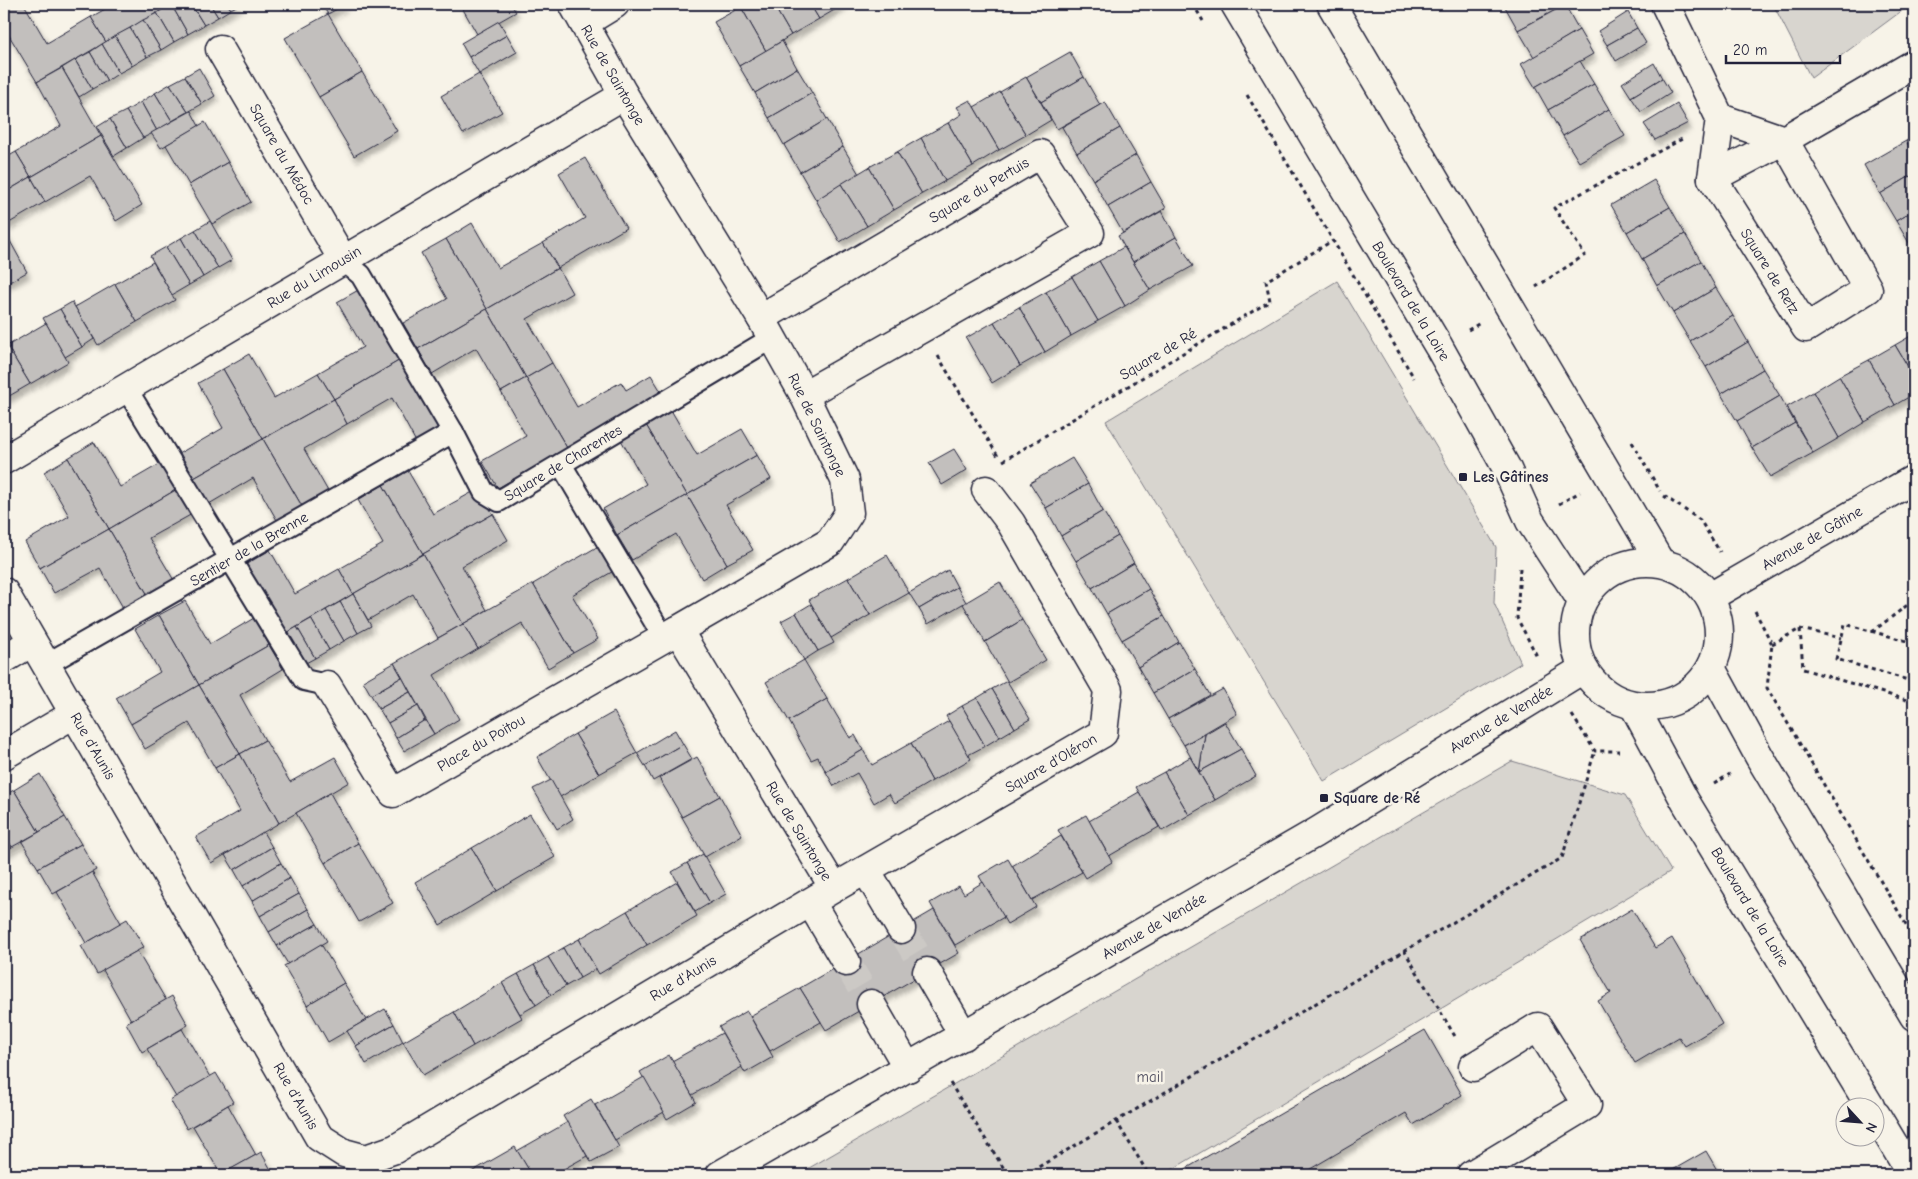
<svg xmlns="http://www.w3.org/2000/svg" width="1918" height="1179" viewBox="0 0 1918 1179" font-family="'Comic Neue',sans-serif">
  <defs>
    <filter id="shadow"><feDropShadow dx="3" dy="5.5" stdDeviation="2.5" flood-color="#0004"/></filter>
  </defs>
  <rect width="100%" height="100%" fill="#f7f3e8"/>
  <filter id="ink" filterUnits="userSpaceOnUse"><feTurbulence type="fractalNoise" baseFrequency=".02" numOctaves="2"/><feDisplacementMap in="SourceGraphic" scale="10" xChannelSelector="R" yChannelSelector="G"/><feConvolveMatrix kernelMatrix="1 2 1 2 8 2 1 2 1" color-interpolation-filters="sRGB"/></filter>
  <g filter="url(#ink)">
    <g fill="#d8d5cf" stroke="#7d7c85">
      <polygon points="1773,4 1911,4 1811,78"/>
      <polygon points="1337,281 1496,547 1494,603 1521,663 1324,781 1106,421"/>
      <polygon points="1512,761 1625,795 1671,871 1163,1175 797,1175"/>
    </g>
    <g fill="#c2bfbd" stroke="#22223b" filter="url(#shadow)">
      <polygon points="12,4 24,4 47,43 91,17 106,42 37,82 4,27 4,8"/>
      <polygon points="114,4 172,4 106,42 91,17"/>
      <polygon points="171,4 188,34 174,42 157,13"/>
      <polygon points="171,4 191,4 204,25 188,34"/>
      <polygon points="191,4 210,4 218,17 204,25"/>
      <polygon points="210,4 227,4 231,9 218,17"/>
      <polygon points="227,4 240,4 231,9"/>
      <polygon points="321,4 346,4 328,14"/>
      <polygon points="460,4 511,4 516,12 477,34"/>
      <polygon points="746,4 773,4 791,35 766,51 741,7"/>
      <polygon points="773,4 810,4 819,19 791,35"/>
      <polygon points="810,4 843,4 843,5 819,19"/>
      <polygon points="1507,4 1564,4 1565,5 1518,30 1504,5"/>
      <polygon points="1565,5 1579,30 1534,57 1518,30"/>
      <polygon points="741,7 766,51 739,66 714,22"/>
      <polygon points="1628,12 1637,28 1607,45 1598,31"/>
      <polygon points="157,13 174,42 161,50 143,20"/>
      <polygon points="328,14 362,72 319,97 285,38"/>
      <polygon points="143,20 161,50 147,57 130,28"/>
      <polygon points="499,21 507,35 469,57 461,43"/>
      <polygon points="130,28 147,57 132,66 115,36"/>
      <polygon points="1637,28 1646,43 1616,61 1607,45"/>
      <polygon points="1579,30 1593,54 1535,87 1521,64"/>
      <polygon points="507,35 517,52 479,74 469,57"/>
      <polygon points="115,36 132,66 119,73 102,44"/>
      <polygon points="782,41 797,68 755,93 739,66"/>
      <polygon points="102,44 119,73 107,81 90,52"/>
      <polygon points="90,52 107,81 92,89 75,60"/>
      <polygon points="1070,52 1084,77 1041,102 1026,77"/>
      <polygon points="75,60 92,89 79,97 62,68"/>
      <polygon points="1580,61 1594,84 1548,110 1535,87"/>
      <polygon points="1654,63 1662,78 1631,97 1622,83"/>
      <polygon points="62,68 101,136 31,177 16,152 61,126 37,82"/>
      <polygon points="199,68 215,96 202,104 185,76"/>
      <polygon points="797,68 812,93 769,118 755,93"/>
      <polygon points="362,72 397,131 354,156 319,97"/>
      <polygon points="479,74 502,112 463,134 441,96"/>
      <polygon points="185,76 202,104 188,112 170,84"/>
      <polygon points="1026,77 1051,120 1026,135 1000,92"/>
      <polygon points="1084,77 1100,105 1057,129 1041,102"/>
      <polygon points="1662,78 1671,93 1641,112 1631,97"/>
      <polygon points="170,84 188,112 172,121 155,93"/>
      <polygon points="1594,84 1609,109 1563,136 1548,110"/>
      <polygon points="1000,92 1026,135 999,150 974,107"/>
      <polygon points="155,93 172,121 157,131 141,102"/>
      <polygon points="812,93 827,119 784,145 769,118"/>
      <polygon points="970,100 999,150 973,166 948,123 962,114 957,107"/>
      <polygon points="141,102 157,131 143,138 126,111"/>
      <polygon points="1105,102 1120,128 1077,153 1062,127"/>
      <polygon points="1677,104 1688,123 1655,140 1644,124"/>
      <polygon points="1609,109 1625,136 1579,162 1563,136"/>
      <polygon points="126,111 143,138 127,148 110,119"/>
      <polygon points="191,111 199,126 161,148 151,133"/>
      <polygon points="110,119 127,148 114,156 97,127"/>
      <polygon points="827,119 843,147 800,172 784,145"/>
      <polygon points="205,122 228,162 189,185 166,145"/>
      <polygon points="948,123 973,166 945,181 921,138"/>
      <polygon points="1120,128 1136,155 1093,180 1077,153"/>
      <polygon points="101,136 142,205 116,221 90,176 45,202 31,177"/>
      <polygon points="1914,136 1914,155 1906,141"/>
      <polygon points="921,138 945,181 922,194 897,152"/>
      <polygon points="1906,141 1914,155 1914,174 1880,194 1864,165"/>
      <polygon points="843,147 859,174 816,200 800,172"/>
      <polygon points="16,152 31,177 4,193 4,159"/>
      <polygon points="897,152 922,194 894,210 869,167"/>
      <polygon points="1136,155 1151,182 1108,207 1093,180"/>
      <polygon points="585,158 626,228 558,268 543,243 585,218 559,173"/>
      <polygon points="228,162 251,202 212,224 189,185"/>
      <polygon points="869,167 894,210 867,226 841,184"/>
      <polygon points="1914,174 1914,210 1896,221 1880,194"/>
      <polygon points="31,177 45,202 4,226 4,193"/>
      <polygon points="1654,180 1670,207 1627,232 1611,205"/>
      <polygon points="1151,182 1166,208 1123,233 1108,207"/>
      <polygon points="841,184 867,226 840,242 816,200"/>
      <polygon points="1670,207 1685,234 1642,259 1627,232"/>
      <polygon points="1914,210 1914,247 1912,248 1896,221"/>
      <polygon points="1162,211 1176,237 1133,262 1118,236"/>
      <polygon points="210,221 232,260 218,268 195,230"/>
      <polygon points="472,223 498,268 543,243 558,268 487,309 446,239"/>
      <polygon points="4,230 27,272 4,285"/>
      <polygon points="195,230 218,268 203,277 181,238"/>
      <polygon points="1685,234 1701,261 1657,286 1642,259"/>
      <polygon points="1176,237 1193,266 1150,290 1133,262"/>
      <polygon points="181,238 203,277 189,285 166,247"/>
      <polygon points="446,239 487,309 418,349 403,323 447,299 421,253"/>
      <polygon points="166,247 189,285 172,295 150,256"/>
      <polygon points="1124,247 1150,290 1125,306 1099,261"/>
      <polygon points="1099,261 1125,306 1098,321 1072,277"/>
      <polygon points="1701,261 1716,288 1673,313 1657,286"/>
      <polygon points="153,262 175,300 137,322 115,284"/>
      <polygon points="558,268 572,293 527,319 552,363 526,378 487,309"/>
      <polygon points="1072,277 1098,321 1071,336 1046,292"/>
      <polygon points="115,284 137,322 98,345 75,307"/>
      <polygon points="362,288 402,359 334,399 318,373 363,347 337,302"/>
      <polygon points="1716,288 1733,316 1690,341 1673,313"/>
      <polygon points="1046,292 1071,336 1045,352 1019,307"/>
      <polygon points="72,302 94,339 82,347 60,309"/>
      <polygon points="1019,307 1045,352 1020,366 994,322"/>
      <polygon points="60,309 82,347 65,357 43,318"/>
      <polygon points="487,309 526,378 501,392 476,348 432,374 418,349"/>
      <polygon points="1733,316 1748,342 1706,367 1690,341"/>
      <polygon points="994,322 1020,366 992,383 966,338"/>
      <polygon points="46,323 68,362 30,384 7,346"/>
      <polygon points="1914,334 1914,377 1895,345"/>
      <polygon points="1748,342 1763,369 1721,394 1706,367"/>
      <polygon points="1895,345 1914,377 1914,394 1895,405 1869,360"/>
      <polygon points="7,346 30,384 4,399 4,348"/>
      <polygon points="249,354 274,398 318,373 334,399 263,439 223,369"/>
      <polygon points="402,359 443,427 416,442 392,398 347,424 334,399"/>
      <polygon points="1869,360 1895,405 1865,422 1839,376"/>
      <polygon points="552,363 577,407 621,382 626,390 651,375 662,393 567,448 526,378"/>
      <polygon points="223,369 263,439 194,478 180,453 223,428 198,383"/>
      <polygon points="1763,369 1780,396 1737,421 1721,394"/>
      <polygon points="1839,376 1865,422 1839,438 1813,392"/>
      <polygon points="526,378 567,448 498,488 482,461 526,436 501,392"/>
      <polygon points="1813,392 1839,438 1813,453 1787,407"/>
      <polygon points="1780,396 1795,423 1752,448 1737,421"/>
      <polygon points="334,399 347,424 304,449 329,493 303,508 263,439"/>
      <polygon points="671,410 697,455 742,429 757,455 687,495 646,425"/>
      <polygon points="1795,423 1813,453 1770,477 1752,448"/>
      <polygon points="646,425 687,495 617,535 603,509 646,484 621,440"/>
      <polygon points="263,439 303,508 278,522 253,478 209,504 194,478"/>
      <polygon points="94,442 120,487 165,461 179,488 109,529 68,458"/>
      <polygon points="954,449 967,470 942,485 929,463"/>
      <polygon points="757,455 771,479 726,505 753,550 727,564 687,495"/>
      <polygon points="68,458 109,529 40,568 25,542 69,516 44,472"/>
      <polygon points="1072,458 1088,484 1046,508 1030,483"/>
      <polygon points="408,471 433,514 478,489 493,514 423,554 383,485"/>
      <polygon points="1088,484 1103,511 1061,536 1046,508"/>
      <polygon points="383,485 423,554 353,594 339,569 383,544 358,500"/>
      <polygon points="179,488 194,513 149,538 175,582 149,597 109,529"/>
      <polygon points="687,495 727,564 702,579 676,534 632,560 617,535"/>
      <polygon points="1103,511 1118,536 1076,561 1061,536"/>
      <polygon points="493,514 508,540 462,566 487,610 463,624 423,554"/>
      <polygon points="109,529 149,597 125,611 100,568 54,593 40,568"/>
      <polygon points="1118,536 1134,563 1092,588 1076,561"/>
      <polygon points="602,544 617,569 572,595 598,639 573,653 533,584"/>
      <polygon points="270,550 295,594 339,569 353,594 285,634 245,565"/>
      <polygon points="423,554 463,624 438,638 413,594 368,620 353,594"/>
      <polygon points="887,555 909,593 870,615 848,578"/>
      <polygon points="1134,563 1149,589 1107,614 1092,588"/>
      <polygon points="948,570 957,587 919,609 909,593"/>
      <polygon points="848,578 870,615 831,638 809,600"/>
      <polygon points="1000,582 1022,620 985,642 963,604"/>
      <polygon points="533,584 573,653 548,668 522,623 478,649 463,624"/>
      <polygon points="957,587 966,602 928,624 919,609"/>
      <polygon points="1149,589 1164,616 1122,640 1107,614"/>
      <polygon points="353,594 371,626 358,633 340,602"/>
      <polygon points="185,601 210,644 254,618 269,645 199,685 159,615"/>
      <polygon points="340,602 358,633 344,641 326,610"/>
      <polygon points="811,604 834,643 818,651 796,613"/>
      <polygon points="326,610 344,641 329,650 311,619"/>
      <polygon points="796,613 818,651 804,660 781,621"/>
      <polygon points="159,615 199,685 131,724 116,698 160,672 135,629"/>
      <polygon points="1164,616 1179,642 1138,667 1122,640"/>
      <polygon points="311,619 329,650 315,658 297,627"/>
      <polygon points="1022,620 1046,660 1008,682 985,642"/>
      <polygon points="463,624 478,649 434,675 459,719 434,734 394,663"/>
      <polygon points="297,627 315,658 302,665 285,634"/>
      <polygon points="1179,642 1195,669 1153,693 1138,667"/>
      <polygon points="269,645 283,669 240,695 265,740 240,754 199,685"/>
      <polygon points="804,660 827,699 789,721 766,682"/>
      <polygon points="394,663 402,677 371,695 363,681"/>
      <polygon points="1195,669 1210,695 1168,719 1153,693"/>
      <polygon points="402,677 410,692 379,709 371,695"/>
      <polygon points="1007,681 1030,719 1015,728 992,689"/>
      <polygon points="199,685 240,754 215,768 189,723 145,749 131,724"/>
      <polygon points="992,689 1015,728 1000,737 977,698"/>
      <polygon points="1223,689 1237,714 1184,745 1168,719"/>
      <polygon points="410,692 418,706 388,723 379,709"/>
      <polygon points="977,698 1000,737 985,746 962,706"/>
      <polygon points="827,699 850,738 855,735 863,750 826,772 818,757 811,760 789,721"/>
      <polygon points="418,706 425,720 396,738 388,723"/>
      <polygon points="962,706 985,746 968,755 946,716"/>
      <polygon points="614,712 637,753 599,774 575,734"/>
      <polygon points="425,720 434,734 404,751 396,738"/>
      <polygon points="949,721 971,759 932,781 911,743"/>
      <polygon points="1225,722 1241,749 1199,772 1205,734"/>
      <polygon points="675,730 683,744 645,766 637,753"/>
      <polygon points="575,734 599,774 560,797 537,757"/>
      <polygon points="1205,734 1199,772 1184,745"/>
      <polygon points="265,740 290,782 335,757 349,782 279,823 240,754"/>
      <polygon points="911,743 932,781 895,803 889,794 874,803 857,773 834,786 826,772 863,750 872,765"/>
      <polygon points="683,744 692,759 653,781 645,766"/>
      <polygon points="1241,749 1256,776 1215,800 1199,772"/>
      <polygon points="240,754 279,823 211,863 196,837 240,811 215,768"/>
      <polygon points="697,757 720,796 682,817 659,778"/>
      <polygon points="1190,757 1215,800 1189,815 1164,772"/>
      <polygon points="1164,772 1189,815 1162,831 1136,787"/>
      <polygon points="40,774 65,817 39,832 14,790"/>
      <polygon points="551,780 573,819 557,829 533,789"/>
      <polygon points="14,790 39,832 12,847 4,834 4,795"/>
      <polygon points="1139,792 1159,827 1109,856 1089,821"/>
      <polygon points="330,793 358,843 325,863 296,813"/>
      <polygon points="720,796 742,835 705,857 682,817"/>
      <polygon points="530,814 555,857 497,891 472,848"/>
      <polygon points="1086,815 1112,862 1086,878 1058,830"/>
      <polygon points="65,817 81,844 38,868 22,842"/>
      <polygon points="263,832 272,847 234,870 225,855"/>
      <polygon points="4,834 12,847 4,853"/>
      <polygon points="1061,836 1082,872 1032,900 1012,866"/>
      <polygon points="358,843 393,903 359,922 325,863"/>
      <polygon points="81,844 96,870 53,894 38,868"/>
      <polygon points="272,847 281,863 243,886 234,870"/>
      <polygon points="472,848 497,891 440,925 415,882"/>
      <polygon points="703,854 726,894 710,903 687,863"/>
      <polygon points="1008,859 1036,907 1007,924 979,876"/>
      <polygon points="281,863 290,878 252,901 243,886"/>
      <polygon points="687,863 710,903 695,912 672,872"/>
      <polygon points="92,872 121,923 86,943 57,892"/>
      <polygon points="290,878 299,894 260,916 252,901"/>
      <polygon points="677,882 697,916 647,945 627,911"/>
      <polygon points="983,882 1004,917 955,945 930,903 959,886 964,894"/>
      <polygon points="299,894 308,909 269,932 260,916"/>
      <polygon points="308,909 317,924 277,946 269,932"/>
      <polygon points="1632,909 1655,948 1672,938 1722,1024 1685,1046 1679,1037 1635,1063 1598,1001 1611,993 1580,940"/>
      <polygon points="934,910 959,953 826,1030 800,988"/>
      <polygon points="627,911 647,945 599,974 579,939"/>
      <polygon points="127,919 144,947 97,974 81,946"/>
      <polygon points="317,924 327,941 288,964 277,946"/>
      <polygon points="579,939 596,969 580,978 563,948"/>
      <polygon points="321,944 344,983 307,1005 284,966"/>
      <polygon points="563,948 580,978 566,986 548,957"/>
      <polygon points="137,951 166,1000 131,1020 103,970"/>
      <polygon points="548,957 566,986 551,995 534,965"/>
      <polygon points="534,965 551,995 536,1005 518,974"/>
      <polygon points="518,974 536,1005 520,1014 502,983"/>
      <polygon points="344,983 366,1020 328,1042 307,1005"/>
      <polygon points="502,983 522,1018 473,1046 454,1012"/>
      <polygon points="800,988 821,1022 770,1051 750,1016"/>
      <polygon points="172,996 188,1025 142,1052 126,1023"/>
      <polygon points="385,1009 394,1024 356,1046 347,1031"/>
      <polygon points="747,1011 773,1057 745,1073 719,1027"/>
      <polygon points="454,1012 473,1046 423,1075 403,1042"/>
      <polygon points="394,1024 403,1042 366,1064 356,1046"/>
      <polygon points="182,1029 210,1077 176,1097 147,1049"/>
      <polygon points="1425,1030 1462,1095 1413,1125 1406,1113 1300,1175 1175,1175"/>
      <polygon points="722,1033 742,1067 692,1095 672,1061"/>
      <polygon points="669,1055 696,1102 667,1119 640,1072"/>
      <polygon points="216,1073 233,1102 187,1129 170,1100"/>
      <polygon points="644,1077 664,1112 615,1140 595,1105"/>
      <polygon points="591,1099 619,1147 591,1162 563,1116"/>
      <polygon points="228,1105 256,1155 221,1175 193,1126"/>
      <polygon points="568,1122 587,1156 553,1175 532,1175 517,1151"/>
      <polygon points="515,1147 532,1175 466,1175"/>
      <polygon points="1706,1151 1720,1175 1664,1175"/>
      <polygon points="261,1152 274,1175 220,1175 256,1155"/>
    </g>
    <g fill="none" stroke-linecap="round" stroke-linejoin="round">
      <g stroke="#ccc9c5" stroke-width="28" stroke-dasharray="28 14" stroke-linecap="butt">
        <polyline points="901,929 927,972"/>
        <polyline points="846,962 871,1004"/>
      </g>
      <g stroke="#22223b" stroke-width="24">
        <g id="lane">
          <polyline points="343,260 361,275 453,432 484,492 499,501 772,338"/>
          <polyline points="126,388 304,680 327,685"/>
          <polyline points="561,464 664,638"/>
          <polyline points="45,665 453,432"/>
        </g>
      </g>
      <g stroke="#22223b" stroke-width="31">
        <g id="street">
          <polyline points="573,4 624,95 761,318 804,395 845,480 849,513 830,542 678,630 834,888"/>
          <polyline points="1665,4 1720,118 1784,140 1914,64"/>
          <polyline points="584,23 615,4"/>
          <polyline points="220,49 343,260"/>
          <polygon points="1784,140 1868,289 1806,328 1712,178"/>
          <polyline points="1712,178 1720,118"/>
          <polyline points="761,318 1040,154 1090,233 804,395"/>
          <polyline points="4,460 624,95"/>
          <polyline points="4,592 319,1137 344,1153 366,1159 395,1149 834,888 1103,733 1108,690 1011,523 986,490"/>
          <polyline points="1710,597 1914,479"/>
          <polyline points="4,659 32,642"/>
          <polyline points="327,685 393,793 678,630"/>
          <polyline points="4,755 74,714"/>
          <polyline points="866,870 901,929"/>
          <polyline points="811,903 846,962"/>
          <polyline points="927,972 964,1036"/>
          <polyline points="871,1004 908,1068"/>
          <polyline points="720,1175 1315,833 1583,669"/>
          <polyline points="1471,1175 1587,1105 1538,1027 1473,1067"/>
        </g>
      </g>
      <g stroke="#22223b" stroke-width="31">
        <g id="secondary">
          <polyline points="1235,4 1439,347 1506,467 1530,521 1582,601"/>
          <polyline points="1331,4 1660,562"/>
          <circle cx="1647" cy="634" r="72"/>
          <polyline points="1711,668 1759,756 1914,1016"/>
          <polyline points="1634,706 1685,801 1870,1106"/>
          <polyline points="1876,1115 1912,1175"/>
        </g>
      </g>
      <g stroke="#22223b" stroke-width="3" stroke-dasharray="4 4" stroke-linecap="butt">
        <polyline points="1193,4 1203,21"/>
        <polyline points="1247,95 1414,378"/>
        <polyline points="1536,287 1585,255 1554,208 1682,139"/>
        <polyline points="1468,330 1480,323"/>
        <polyline points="938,356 999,458"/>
        <polyline points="1632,442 1660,491"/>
        <polyline points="1003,461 1270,301 1266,281 1332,241"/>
        <polyline points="1664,496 1700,520 1720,552"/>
        <polyline points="1559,504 1580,492"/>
        <polyline points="1520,568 1517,618 1538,658"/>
        <polyline points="1755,611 1772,644 1767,688 1914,938"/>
        <polyline points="1800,629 1841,638"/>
        <polyline points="1872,632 1914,600"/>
        <polyline points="1914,643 1845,624 1836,659 1908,680 1914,665"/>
        <polyline points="1772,644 1800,629 1803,669 1910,701 1914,696"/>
        <polyline points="1572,715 1595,751 1619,751"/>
        <polyline points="1714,784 1730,774"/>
        <polyline points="1404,950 1456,1038"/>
        <polyline points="950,1083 1008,1175"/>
        <polyline points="1116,1121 1149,1175"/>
        <polyline points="1025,1175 1562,858 1595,751"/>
      </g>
      <use href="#lane" stroke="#f7f3e8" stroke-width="20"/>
      <use href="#street" stroke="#f7f3e8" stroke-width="28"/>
      <use href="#secondary" stroke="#f7f3e8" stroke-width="28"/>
    </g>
  </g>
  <g fill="#22223b" stroke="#f7f3e8" stroke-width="2">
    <rect x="1458" y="472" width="10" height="10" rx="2.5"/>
    <rect x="1319" y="793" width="10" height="10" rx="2.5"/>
  </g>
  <g text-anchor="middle" stroke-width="5" stroke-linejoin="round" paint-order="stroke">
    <g font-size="15" fill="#22223b" stroke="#f7f3e8">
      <text transform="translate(613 75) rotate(60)" y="5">Rue de Saintonge</text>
      <text transform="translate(282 154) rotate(60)" y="5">Square du Médoc</text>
      <text transform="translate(979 190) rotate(-31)" y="5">Square du Pertuis</text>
      <text transform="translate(1770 271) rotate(58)" y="5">Square de Retz</text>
      <text transform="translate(314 277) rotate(-31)" y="5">Rue du Limousin</text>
      <text transform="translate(1411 301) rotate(59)" y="5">Boulevard de la Loire</text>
      <text transform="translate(1158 354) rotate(-31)" y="5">Square de Ré</text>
      <text transform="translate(817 425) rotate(64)" y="5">Rue de Saintonge</text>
      <text transform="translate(563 463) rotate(-31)" y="5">Square de Charentes</text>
      <text transform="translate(1812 538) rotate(-30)" y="5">Avenue de Gâtine</text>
      <text transform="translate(249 549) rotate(-30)" y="5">Sentier de la Brenne</text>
      <text transform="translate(1501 719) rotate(-31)" y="5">Avenue de Vendée</text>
      <text transform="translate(481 743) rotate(-30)" y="5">Place du Poitou</text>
      <text transform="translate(93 746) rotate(60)" y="5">Rue d'Aunis</text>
      <text transform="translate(1051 763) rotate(-30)" y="5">Square d'Oléron</text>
      <text transform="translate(799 831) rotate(59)" y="5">Rue de Saintonge</text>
      <text transform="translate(1750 907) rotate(59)" y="5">Boulevard de la Loire</text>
      <text transform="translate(1154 926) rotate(-30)" y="5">Avenue de Vendée</text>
      <text transform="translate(683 978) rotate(-31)" y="5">Rue d'Aunis</text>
      <text transform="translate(296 1096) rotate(60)" y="5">Rue d'Aunis</text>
    </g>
    <g font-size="15" font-weight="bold" fill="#22223b" stroke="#f7f3e8" text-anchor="start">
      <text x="1473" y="482">Les Gâtines</text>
      <text x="1334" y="803">Square de Ré</text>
    </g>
    <g font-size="15" fill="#504f60" stroke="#f7f3e8">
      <text x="1150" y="1082">mail</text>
    </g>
  </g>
  <rect width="1918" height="1179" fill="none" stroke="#f7f3e8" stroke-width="20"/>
  <rect x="10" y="10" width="1898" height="1159" fill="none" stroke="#22223b" stroke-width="2" filter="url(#ink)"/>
  <g transform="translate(1860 1122) rotate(116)"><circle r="24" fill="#f7f3e8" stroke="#a29fa3"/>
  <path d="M0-4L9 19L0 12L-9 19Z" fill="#22223b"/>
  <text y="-8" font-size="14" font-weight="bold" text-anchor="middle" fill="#22223b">N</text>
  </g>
  <path d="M1726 55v8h114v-8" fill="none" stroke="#22223b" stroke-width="2.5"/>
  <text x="1733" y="55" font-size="15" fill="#22223b" stroke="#f7f3e8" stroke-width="4" paint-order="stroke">20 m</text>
</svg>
